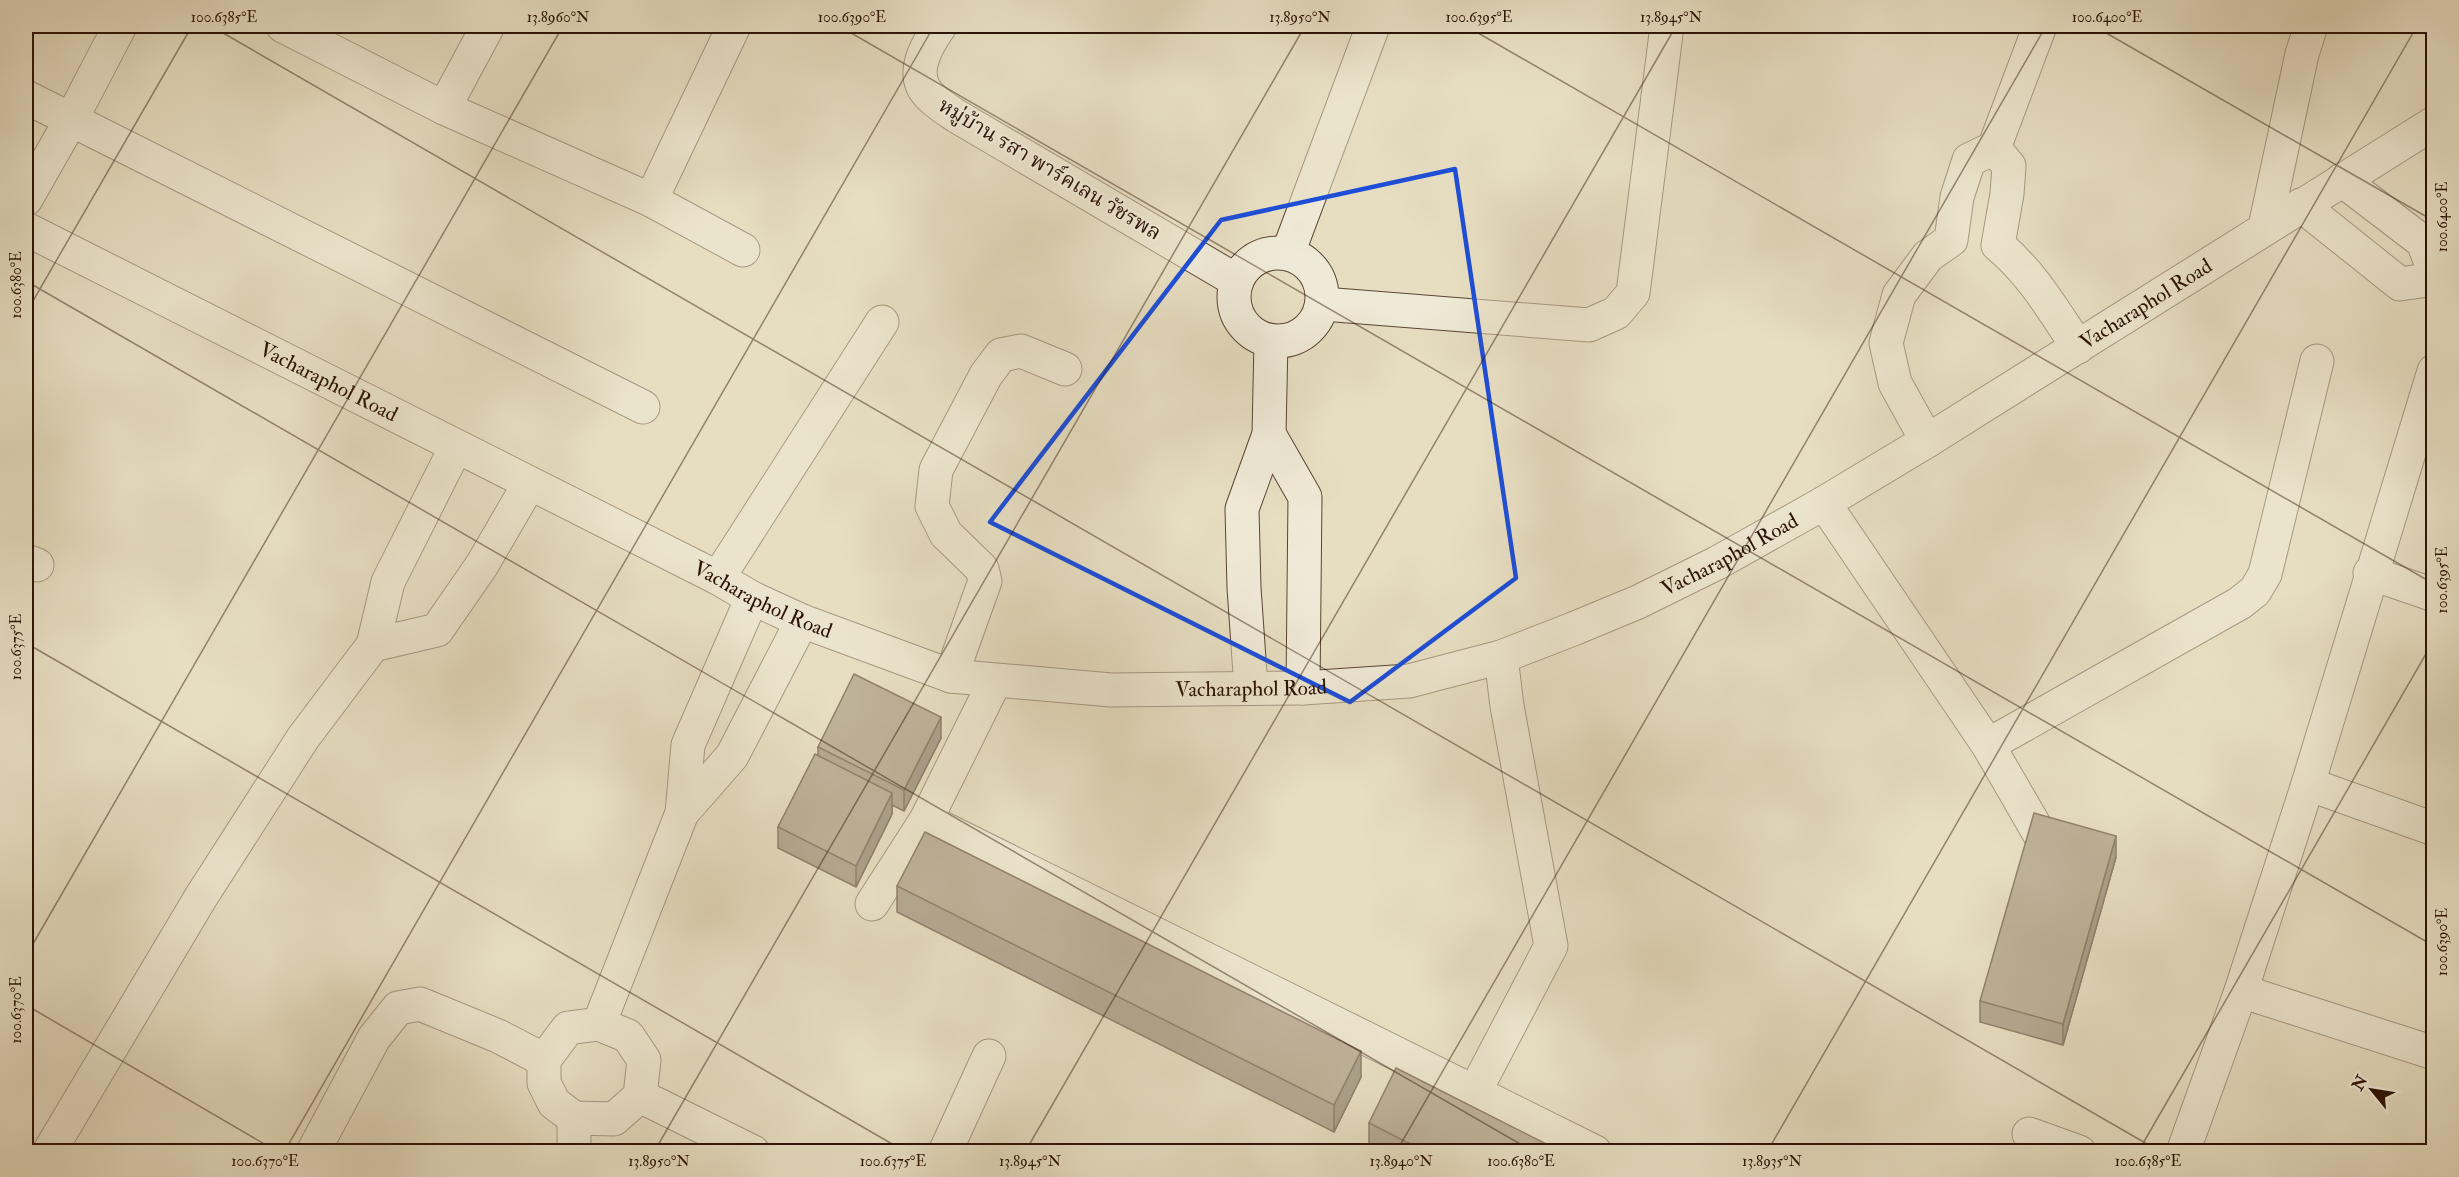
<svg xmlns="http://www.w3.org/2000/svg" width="2459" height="1177" viewBox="0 0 2459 1177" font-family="'IM FELL Double Pica','Noto Serif Thai',serif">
  <rect width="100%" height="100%" fill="#e7dec2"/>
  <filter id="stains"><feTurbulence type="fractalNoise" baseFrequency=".00333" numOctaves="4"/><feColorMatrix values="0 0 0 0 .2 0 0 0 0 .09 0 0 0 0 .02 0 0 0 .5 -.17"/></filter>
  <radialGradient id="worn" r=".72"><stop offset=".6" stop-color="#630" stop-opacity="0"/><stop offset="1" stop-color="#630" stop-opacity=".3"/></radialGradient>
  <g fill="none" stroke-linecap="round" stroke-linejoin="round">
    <g stroke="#5a4534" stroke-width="35">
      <g id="minor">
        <polyline points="283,26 444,108 651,200 743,250"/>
        <path d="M940 26C926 46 908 76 931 97 939 105 949 111 958 117L1237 281"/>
        <polyline points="26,97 643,407"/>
        <polyline points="444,108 488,26"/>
        <path d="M1994 148 2009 166 2007 194 1998 245C2032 273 2053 310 2078 347"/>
        <polyline points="2342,180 2423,242 2434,271"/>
        <polyline points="26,199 71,120 120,26"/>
        <polyline points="651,200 734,26"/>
        <polyline points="2301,205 2400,284 2434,279"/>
        <polyline points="2265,227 2302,54 2311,26"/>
        <path id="s1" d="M26 229 718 578 752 598 802 621 951 676 1111 690 1303 688 1409 681 1501 657 1573 629 1638 602 1717 563 1824 503 1927 441 2434 123"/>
        <circle cx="1278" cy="297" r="44"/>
        <polyline points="1288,253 1373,26"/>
        <polyline points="1323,304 1589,325 1616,313 1633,293 1667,26"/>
        <polyline points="1269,434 1305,497 1303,688"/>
        <polyline points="1927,441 1895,383 1886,343 1899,295 1928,256 1951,240 1957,197 1969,160 1994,148 2040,26"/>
        <polyline points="1824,503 1988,745 2054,859"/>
        <polyline points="26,561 37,565"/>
        <polyline points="2370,573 2434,595"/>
        <polyline points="718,578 882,322"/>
        <polyline points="373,645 437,630 482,565 529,484"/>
        <polyline points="951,676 985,581 982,569 946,534 932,506 936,470 986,375 1001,355 1021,351 1065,369"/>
        <polyline points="995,681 926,820 1595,1152"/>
        <polyline points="1251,688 1244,588 1242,509 1269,434 1271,341"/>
        <polyline points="1988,745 2240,603 2255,591 2265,574 2317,361"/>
        <polyline points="2308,784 2434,829"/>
        <polyline points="682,813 732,756 802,621"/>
        <polyline points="872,904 926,820"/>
        <polyline points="2241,991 2434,1053"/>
        <polyline points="599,1024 682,813 688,745 752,598"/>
        <polygon points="599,1024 628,1036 644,1060 640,1096 614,1119 574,1118 554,1103 544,1083 544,1060 568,1028"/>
        <polyline points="1474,1093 1551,946 1507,706 1501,657"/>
        <polyline points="640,1096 753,1152"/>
        <polyline points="574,1118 574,1152"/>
        <polyline points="2029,1134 2079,1152"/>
        <polyline points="49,1152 201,897 303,738 373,645 388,582 456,447"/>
        <polyline points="313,1152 374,1038 398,1008 420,1004 498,1036 544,1060"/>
        <polyline points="945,1152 989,1056"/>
        <polyline points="2183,1152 2241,991 2308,784 2434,371"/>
      </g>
    </g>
    <use href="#minor" stroke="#efead7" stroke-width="33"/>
  </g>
  <g fill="#796b59" stroke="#2b1204" stroke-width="1.5">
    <polygon points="941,738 904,811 892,805 892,814 856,887 778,848 778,827 818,756 818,747"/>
    <polygon points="2116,857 2063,1045 1980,1022 1980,1001"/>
    <polygon points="897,886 1361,1077 1334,1132 897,912"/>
    <polygon points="1369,1123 1562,1152 1374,1152 1369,1149"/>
  </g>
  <g fill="#635748" stroke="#2b1204" stroke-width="1.5">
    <polygon points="941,717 941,738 904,811 904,790"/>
    <polygon points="892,793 892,814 856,887 856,866"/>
    <polygon points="2116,836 2116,857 2063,1045 2063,1024"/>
    <polygon points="1361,1051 1361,1077 1334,1132 1334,1105"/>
  </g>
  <g fill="#8d7c67" stroke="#2b1204" stroke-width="1.5">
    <polygon points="854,674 941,717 904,790 818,747"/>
    <polygon points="815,754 892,793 856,866 778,827"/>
    <polygon points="2034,813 2116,836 2063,1024 1980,1001"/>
    <polygon points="925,832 1361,1051 1334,1105 897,886"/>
    <polygon points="1396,1068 1562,1152 1426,1152 1369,1123"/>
  </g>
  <path d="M0 0H2459V1177H0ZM1455 169 1516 578 1350 702 990 522 1221 220Z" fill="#e7dec2" fill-opacity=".55" fill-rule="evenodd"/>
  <path fill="none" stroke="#1d4ed8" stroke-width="4.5" stroke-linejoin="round" d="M1455 169 1516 578 1350 702 990 522 1221 220Z"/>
  <path fill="none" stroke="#2b1204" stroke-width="1.5" stroke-opacity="0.45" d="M211 26 2161 1152M839 26 2434 946M1466 26 2434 584M2094 26 2434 221M26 281 1534 1152M26 313 192 26M26 643 906 1152M26 956 563 26M26 1005 278 1152M284 1152 934 26M654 1152 1305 26M1025 1152 1676 26M1396 1152 2046 26M1767 1152 2417 26M2138 1152 2434 640"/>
  <g text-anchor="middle" stroke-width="4.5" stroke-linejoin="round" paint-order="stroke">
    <g font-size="21" fill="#2b1204" stroke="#efead7">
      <text transform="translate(1050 169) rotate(31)" y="7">หมู่บ้าน รสา พาร์คเลน วัชรพล</text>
      <text dy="7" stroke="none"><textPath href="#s1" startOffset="2319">Vacharaphol Road</textPath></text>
      <text dy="7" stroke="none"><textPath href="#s1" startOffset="339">Vacharaphol Road</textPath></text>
      <text dy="7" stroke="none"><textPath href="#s1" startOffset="1833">Vacharaphol Road</textPath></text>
      <text dy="7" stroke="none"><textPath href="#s1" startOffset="825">Vacharaphol Road</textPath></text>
      <text dy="7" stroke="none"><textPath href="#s1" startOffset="1329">Vacharaphol Road</textPath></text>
    </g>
  </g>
  <rect width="2459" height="1177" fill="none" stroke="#e7dec2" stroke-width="66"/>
  <g transform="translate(2372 1090) rotate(300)" stroke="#efead7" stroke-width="4.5" paint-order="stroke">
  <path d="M0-4.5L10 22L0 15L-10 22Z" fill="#2b1204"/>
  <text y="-9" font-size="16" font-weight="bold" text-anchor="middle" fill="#2b1204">N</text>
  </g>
  <rect x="33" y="33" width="2393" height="1111" fill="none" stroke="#2b1204" stroke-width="2"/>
  <g font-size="15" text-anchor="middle" fill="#2b1204">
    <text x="224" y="22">100.6385°E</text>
    <text x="558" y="22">13.8960°N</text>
    <text x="852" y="22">100.6390°E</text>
    <text x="1300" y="22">13.8950°N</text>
    <text x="1479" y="22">100.6395°E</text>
    <text x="1671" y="22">13.8945°N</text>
    <text x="2107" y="22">100.6400°E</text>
    <text transform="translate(2442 217) rotate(-90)" y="5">100.6400°E</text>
    <text transform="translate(16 285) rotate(-90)" y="5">100.6380°E</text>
    <text transform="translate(2442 580) rotate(-90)" y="5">100.6395°E</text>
    <text transform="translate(16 647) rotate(-90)" y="5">100.6375°E</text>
    <text transform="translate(2442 942) rotate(-90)" y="5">100.6390°E</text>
    <text transform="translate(16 1010) rotate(-90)" y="5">100.6370°E</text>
    <text x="265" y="1166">100.6370°E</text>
    <text x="659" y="1166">13.8950°N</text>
    <text x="893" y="1166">100.6375°E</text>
    <text x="1030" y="1166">13.8945°N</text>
    <text x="1401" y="1166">13.8940°N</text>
    <text x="1521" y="1166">100.6380°E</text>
    <text x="1772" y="1166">13.8935°N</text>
    <text x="2148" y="1166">100.6385°E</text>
  </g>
  <rect width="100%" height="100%" filter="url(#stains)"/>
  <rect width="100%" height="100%" fill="url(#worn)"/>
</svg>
